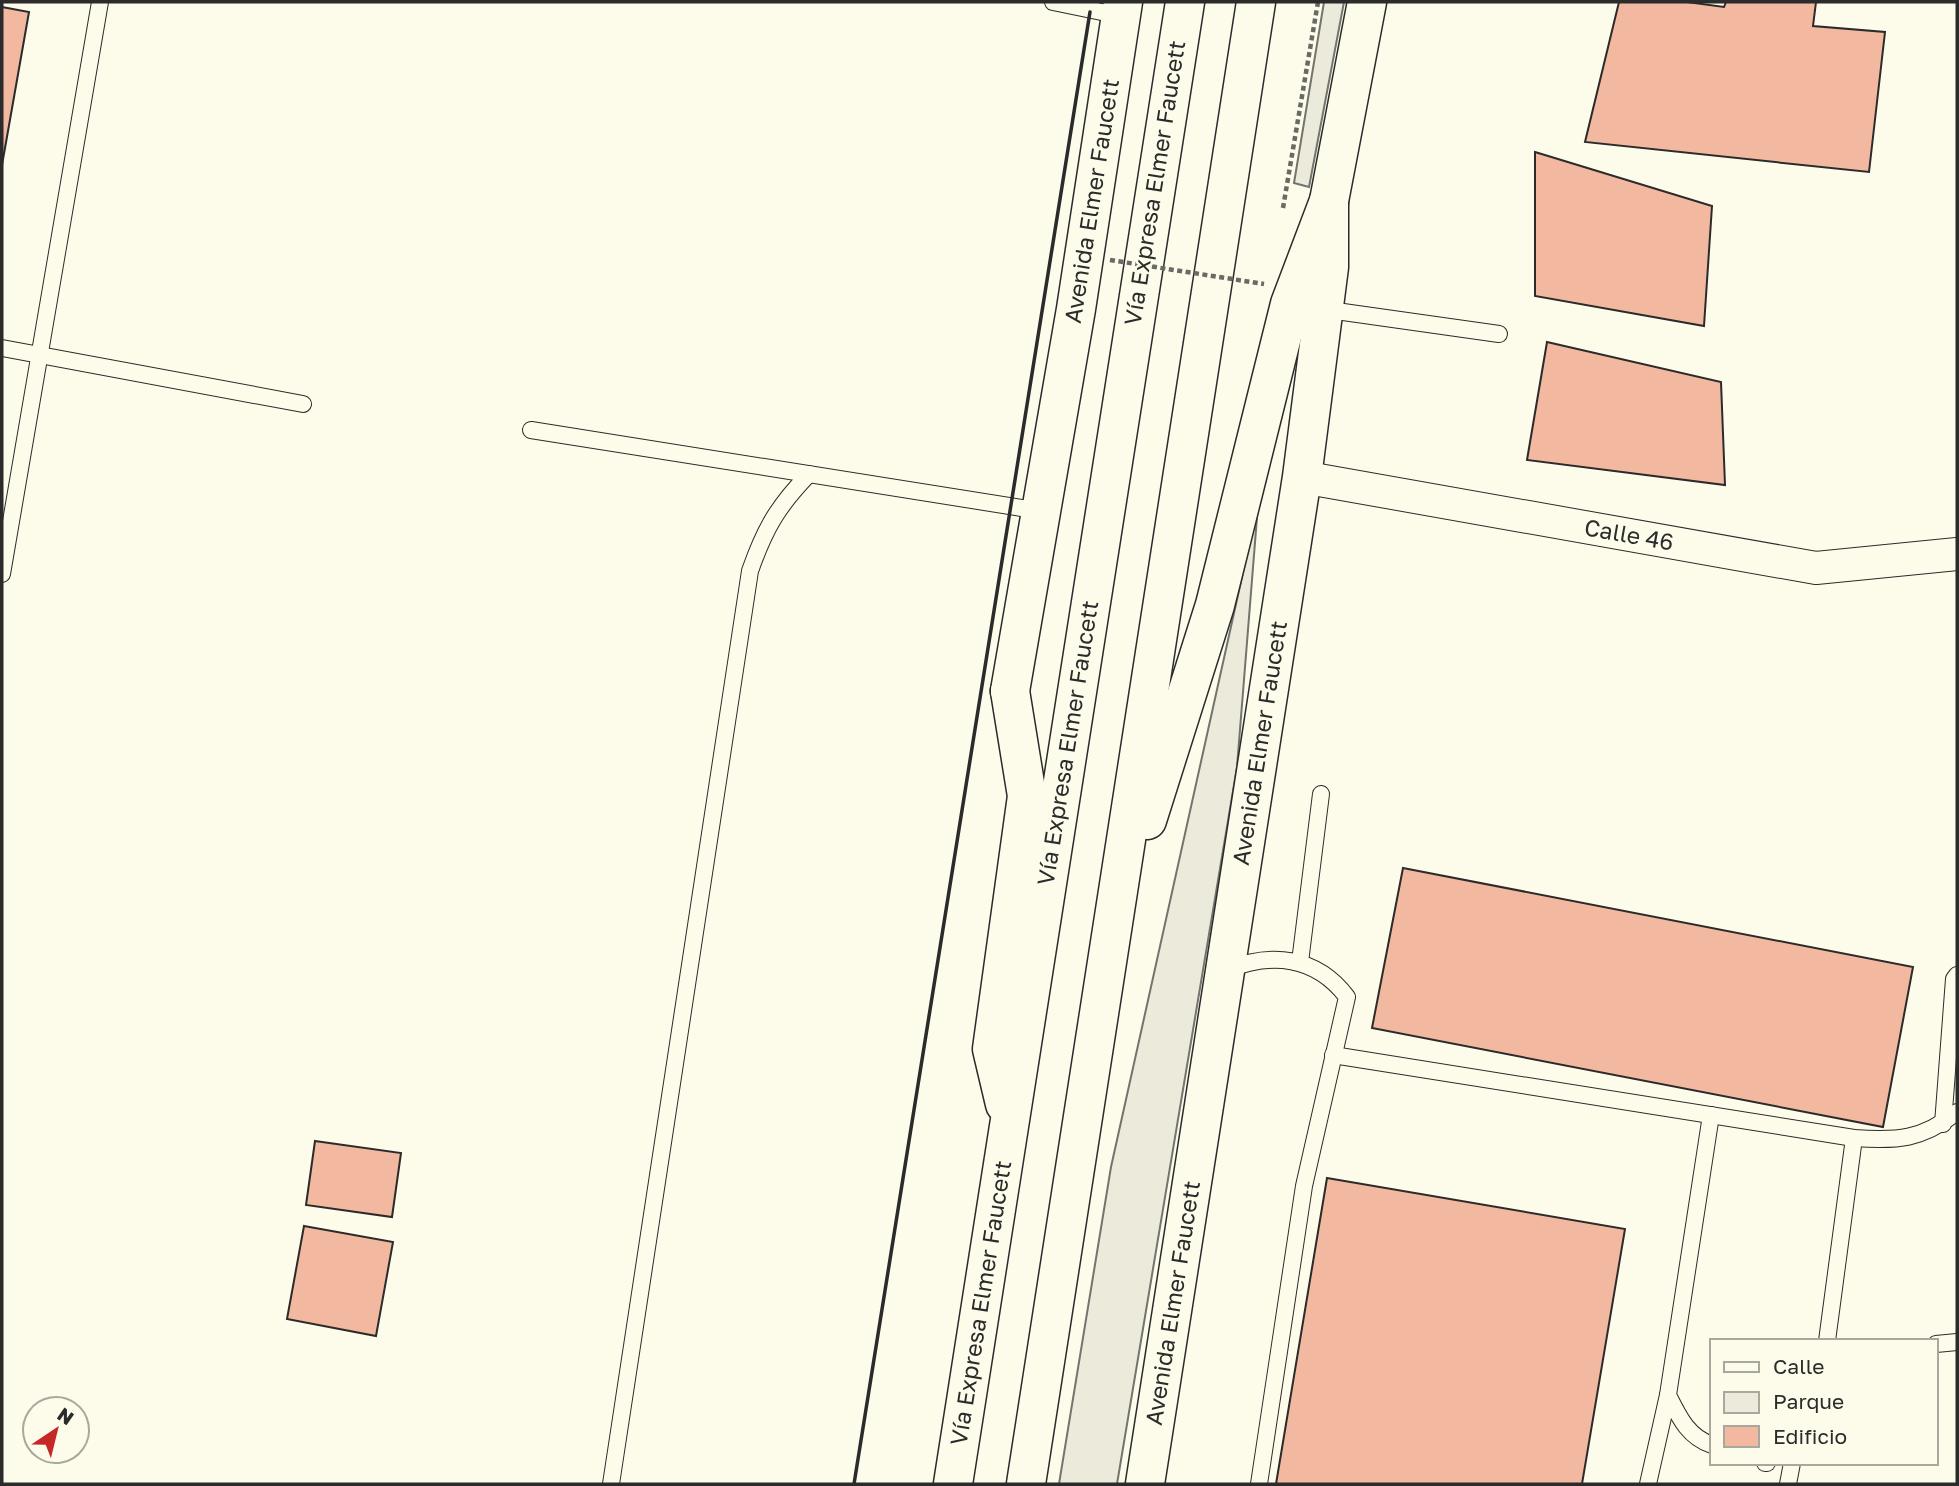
<svg xmlns="http://www.w3.org/2000/svg" width="1959" height="1486" viewBox="0 0 1959 1486" font-family="'Golos Text',sans-serif">
  <rect width="100%" height="100%" fill="#fdfbea"/>
  <g fill="#ecebdb" stroke="#74746e" stroke-width="2">
    <polygon points="1324,2 1344,2 1309,187 1294,183"/>
    <polygon points="1258,505 1237,767 1117,1484 1059,1484 1111,1167"/>
  </g>
  <g fill="#f2b8a0" stroke="#2b2b2b" stroke-width="2">
    <polygon points="1619,2 1687,2 1724,7 1726,2 1816,2 1813,26 1885,32 1869,172 1585,142"/>
    <polygon points="2,7 29,12 2,165"/>
    <polygon points="1535,152 1712,206 1704,326 1535,296"/>
    <polygon points="1547,342 1721,382 1725,485 1527,460"/>
    <polygon points="1403,868 1913,967 1883,1127 1372,1028"/>
    <polygon points="315,1141 401,1153 392,1217 306,1205"/>
    <polygon points="1327,1178 1625,1229 1582,1484 1276,1484"/>
    <polygon points="304,1226 393,1242 376,1336 287,1319"/>
  </g>
  <g fill="none" stroke-linecap="round" stroke-linejoin="round">
    <g stroke="#2b2b2b" stroke-width="18">
      <g id="lane">
        <polyline points="1053,2 1121,16"/>
        <polyline points="1322,309 1499,334"/>
        <polyline points="2,348 303,404"/>
        <polyline points="531,430 1041,511"/>
        <polyline points="2,574 100,2"/>
        <polyline points="1300,962 1321,794"/>
        <path d="M1227 970C1271 952 1316 956 1347 997L1304 1186 1259 1484"/>
        <path d="M1333 1055 1854 1138C1897 1141 1922 1140 1957 1112"/>
        <path d="M1711 1115 1668 1395C1679 1417 1688 1437 1712 1445"/>
        <polyline points="1943,1124 1954,979 1957,975"/>
        <polyline points="1827,1341 1854,1138"/>
        <polyline points="1936,1344 1957,1342"/>
        <polyline points="1765,1463 1767,1463"/>
        <path d="M611 1484 750 571C765 528 778 506 809 474"/>
        <polyline points="1648,1484 1668,1395"/>
        <polyline points="1788,1484 1792,1463"/>
      </g>
    </g>
    <g stroke="#2b2b2b" stroke-width="34">
      <polyline id="street" points="1302,477 1816,568 1957,554"/>
    </g>
    <g stroke="#2b2b2b" stroke-width="41">
      <g id="secondary">
        <polyline points="1010,691 1076,309 1123,2"/>
        <polyline points="1145,1484 1302,477 1329,267 1329,201 1367,2"/>
      </g>
    </g>
    <g stroke="#2b2b2b" stroke-width="41">
      <g id="highway">
        <polyline points="1147,820 1215,605 1290,304 1329,201"/>
        <polyline points="1005,1104 992,1049 1027,796 1010,691"/>
        <polyline points="953,1484 1185,2"/>
        <polyline points="1026,1484 1256,2"/>
      </g>
    </g>
    <polyline stroke="#6a6964" stroke-width="4.5" stroke-dasharray="5 3.5" stroke-linecap="butt" points="1283,208 1318,2"/>
    <use href="#lane" stroke="#fdfbea" stroke-width="16"/>
    <use href="#street" stroke="#fdfbea" stroke-width="32"/>
    <use href="#secondary" stroke="#fdfbea" stroke-width="38"/>
    <use href="#highway" stroke="#fdfbea" stroke-width="38"/>
    <polyline stroke="#6a6964" stroke-width="4.5" stroke-dasharray="5 3.5" stroke-linecap="butt" points="1110,260 1264,284"/>
    <polyline stroke="#2b2b2b" stroke-width="3.5" points="854,1484 1090,12"/>
  </g>
  <g text-anchor="middle" stroke-width="5" stroke-linejoin="round" paint-order="stroke">
    <g font-size="23" fill="#2b2b2b" stroke="#fdfbea">
      <text transform="translate(1155 183) rotate(-81)" y="8">Vía Expresa Elmer Faucett</text>
      <text transform="translate(1092 201) rotate(-81)" y="8">Avenida Elmer Faucett</text>
      <text transform="translate(1629 535) rotate(10)" y="8">Calle 46</text>
      <text transform="translate(1068 743) rotate(-81)" y="8">Vía Expresa Elmer Faucett</text>
      <text transform="translate(1260 743) rotate(-81)" y="8">Avenida Elmer Faucett</text>
      <text transform="translate(981 1303) rotate(-81)" y="8">Vía Expresa Elmer Faucett</text>
      <text transform="translate(1173 1303) rotate(-81)" y="8">Avenida Elmer Faucett</text>
    </g>
  </g>
  <rect width="1959" height="1486" fill="none" stroke="#2b2b2b" stroke-width="7"/>
  <rect x="1710" y="1339" width="228" height="126" fill="#fdfbea" stroke="#a9a89e" stroke-width="2"/>
  <rect x="1724" y="1362" width="35" height="10" fill="#fdfbea" stroke="#a9a89e" stroke-width="2"/>
  <text x="1773" y="1374" font-size="21" fill="#2b2b2b">Calle</text>
  <rect x="1724" y="1392" width="35" height="21" fill="#ecebdb" stroke="#a9a89e" stroke-width="2"/>
  <text x="1773" y="1409" font-size="21" fill="#2b2b2b">Parque</text>
  <rect x="1724" y="1426" width="35" height="21" fill="#f2b8a0" stroke="#a9a89e" stroke-width="2"/>
  <text x="1773" y="1444" font-size="21" fill="#2b2b2b">Edificio</text>
  <g transform="translate(56 1430) rotate(35)"><circle r="33" fill="#fdfbea" stroke="#a9a89e" stroke-width="2"/>
  <path d="M0-5L12 26L0 18L-12 26Z" fill="#c62828"/>
  <text y="-10" font-size="19" font-weight="bold" text-anchor="middle" fill="#2b2b2b">N</text>
  </g>
</svg>
